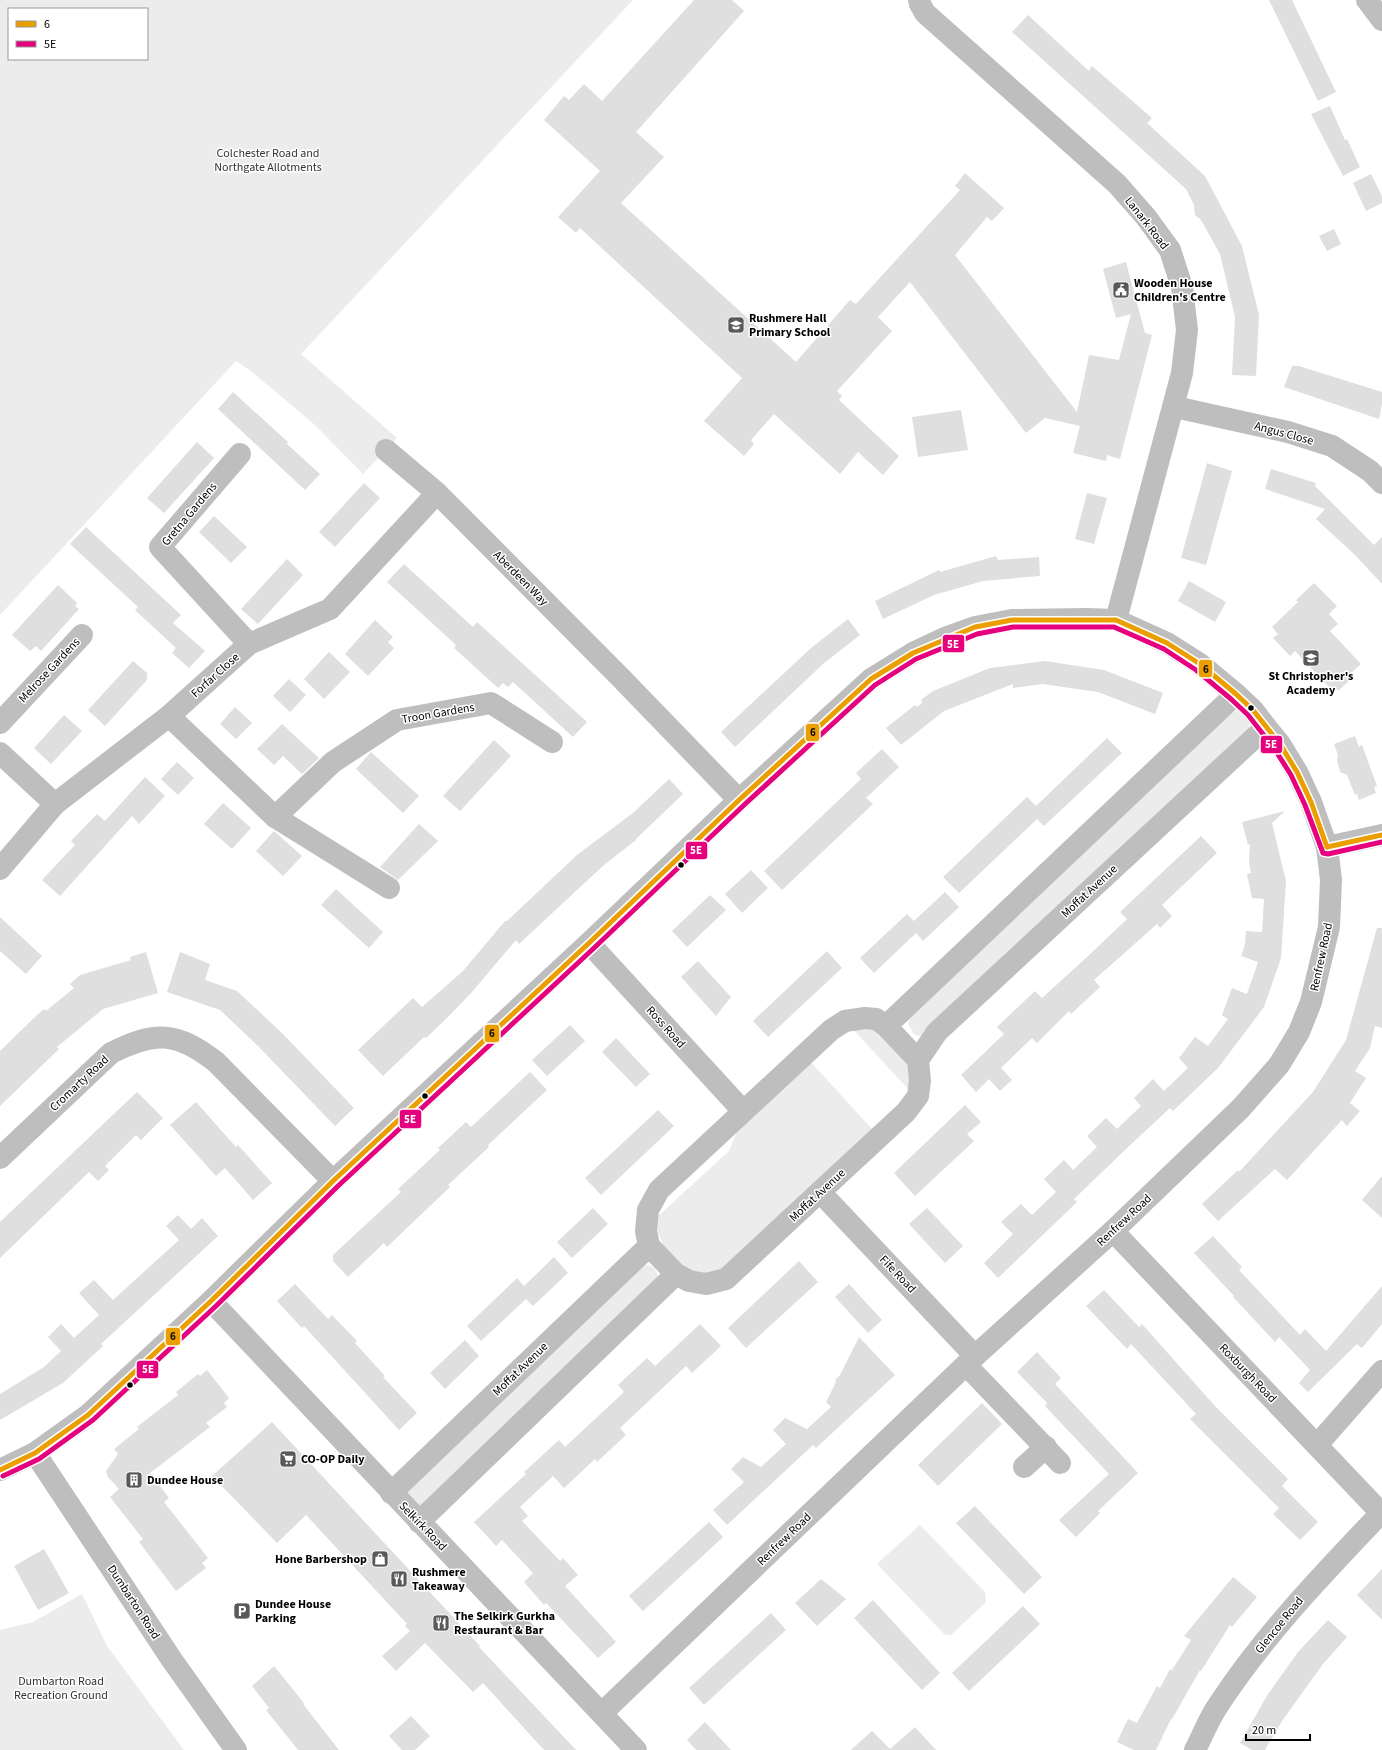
<svg xmlns="http://www.w3.org/2000/svg" width="1382" height="1750" viewBox="0 0 1382 1750" font-family="'Source Sans 3',sans-serif">
  <rect width="100%" height="100%" fill="#fff"/>
  <g fill="#ececec" fill-rule="evenodd">
    <path d="M0 0H633L301 354 397 438 363 474 315 425 252 372 236 361 0 615ZM9 9H147V59H9Z"/>
    <path d="M1236 711 1241 712C1246 718 1250 721 1249 729L924 1034 919 1036 914 1034 908 1024 910 1018 1231 713Z"/>
    <polygon points="849,1025 878,1030 912,1067 911,1092"/>
    <polygon points="808,1059 873,1130 712,1277 692,1273 663,1245 658,1232 655,1219 729,1151 740,1124"/>
    <polygon points="649,1265 654,1268 659,1277 422,1506 416,1506 405,1494 643,1266"/>
    <polygon points="920,1525 985,1592 986,1602 951,1635 944,1634 877,1564"/>
    <polygon points="82,1594 107,1646 184,1750 0,1750 0,1630 33,1622"/>
  </g>
  <g fill="#dfdfdf">
    <polygon points="694,0 732,0 744,11 636,132 664,157 621,203 796,362 850,300 856,304 960,190 955,186 965,173 1004,208 992,221 987,217 955,255 1077,412 1089,355 1119,360 1131,314 1116,318 1103,269 1126,262 1145,333 1152,335 1120,459 1107,455 1106,461 1073,453 1080,426 1045,418 1026,433 910,282 878,317 892,331 837,391 842,396 839,400 899,456 883,475 858,452 840,474 774,414 751,440 754,444 744,456 704,421 742,378 580,228 576,233 558,217 600,171 544,120 564,96 569,100 584,84 602,101"/>
    <polygon points="1269,0 1292,0 1336,92 1318,101"/>
    <polygon points="1028,15 1089,71 1092,66 1152,118 1147,123 1205,176 1242,246 1259,315 1256,376 1232,375 1235,317 1220,254 1201,220 1195,215 1194,205 1186,189 1012,32"/>
    <polygon points="1330,106 1345,140 1347,139 1360,167 1343,176 1311,114"/>
    <polygon points="1371,174 1382,196 1382,203 1366,211 1353,183"/>
    <polygon points="1334,229 1341,244 1327,251 1319,236"/>
    <polygon points="1292,366 1299,366 1382,392 1382,403 1379,419 1284,387"/>
    <polygon points="233,392 288,442 287,444 320,474 305,490 218,409"/>
    <polygon points="961,410 968,450 918,457 912,417"/>
    <polygon points="197,442 214,458 164,513 147,498"/>
    <polygon points="1207,463 1232,471 1206,565 1181,558"/>
    <polygon points="1271,469 1316,483 1315,486 1374,545 1382,537 1382,584 1354,554 1316,519 1325,509 1265,489"/>
    <polygon points="364,483 380,498 335,547 319,532"/>
    <polygon points="1087,493 1107,498 1094,544 1075,539"/>
    <polygon points="214,516 247,547 231,563 199,532"/>
    <polygon points="86,527 181,615 173,623 205,651 189,668 172,653 176,648 135,610 138,607 70,544"/>
    <polygon points="996,556 998,560 1039,557 1040,576 983,581 934,595 883,619 875,601 939,570 940,572"/>
    <polygon points="287,559 303,575 258,624 241,609"/>
    <polygon points="404,564 473,627 477,622 587,722 573,737 513,682 508,687 503,683 498,688 454,648 456,645 387,582"/>
    <polygon points="1189,581 1226,602 1215,622 1178,601"/>
    <polygon points="1314,583 1337,606 1329,614 1338,624 1330,631 1361,664 1350,674 1350,680 1339,690 1331,689 1295,651 1290,656 1273,638 1278,634 1272,627 1298,602 1296,600"/>
    <polygon points="58,585 77,603 75,606 79,609 41,651 36,646 30,651 12,635"/>
    <polygon points="848,619 860,635 823,664 735,747 721,732 811,648"/>
    <polygon points="375,620 393,637 388,642 394,648 368,676 345,654"/>
    <polygon points="329,652 350,672 324,699 304,679"/>
    <polygon points="133,661 147,673 147,680 105,726 88,710"/>
    <polygon points="1045,661 1104,670 1163,693 1155,714 1098,692 1043,684 1013,688 1013,684 944,711 901,745 886,728 915,705 917,707 922,703 921,700 933,691 990,668"/>
    <polygon points="289,679 306,695 290,712 273,696"/>
    <polygon points="235,707 252,723 236,739 220,724"/>
    <polygon points="64,715 82,731 51,764 34,748"/>
    <polygon points="282,724 319,758 302,774 283,756 274,765 257,749"/>
    <polygon points="1355,736 1359,747 1362,745 1377,786 1374,787 1376,793 1359,800 1357,794 1355,795 1347,775 1340,772 1337,760 1338,755 1334,744"/>
    <polygon points="1107,738 1122,753 1044,826 1037,819 959,893 943,877 1027,797 1036,806"/>
    <polygon points="494,740 511,756 460,811 443,796"/>
    <polygon points="882,749 899,767 866,798 873,804 782,890 764,871 861,779 856,773"/>
    <polygon points="371,752 419,796 403,813 356,769"/>
    <polygon points="177,762 194,778 178,795 161,779"/>
    <polygon points="145,777 165,796 139,824 132,816 60,896 42,880 75,845 71,841 97,814 105,821"/>
    <polygon points="669,779 683,794 636,839 636,840 604,865 519,944 516,940 472,992 448,1017 426,1038 424,1037 383,1076 358,1050 413,998 422,1007 463,971 505,921 507,921 577,855 633,813"/>
    <polygon points="223,803 251,828 232,849 204,824"/>
    <polygon points="1285,811 1272,823 1286,881 1281,958 1264,1007 1218,1068 1173,1111 1170,1108 1126,1149 1074,1199 1077,1202 998,1278 984,1263 1013,1234 1001,1222 1021,1204 1032,1215 1056,1192 1044,1179 1064,1160 1073,1170 1097,1147 1087,1136 1106,1118 1117,1129 1141,1106 1134,1098 1153,1079 1164,1091 1188,1068 1179,1058 1195,1037 1208,1046 1228,1019 1222,1015 1232,988 1247,994 1258,962 1241,956 1245,944 1246,931 1262,932 1264,899 1252,898 1247,874 1251,873 1249,862 1250,844 1248,845 1242,822"/>
    <polygon points="419,824 438,841 398,880 380,867"/>
    <polygon points="274,831 302,856 283,876 256,851"/>
    <polygon points="1201,836 1217,853 1162,905 1172,916 1160,928 1157,924 1094,980 1100,987 1071,1014 1069,1011 1037,1043 1032,1038 1001,1068 1012,1080 1000,1091 989,1079 976,1092 961,1075 1004,1034 997,1027 1035,991 1042,998 1087,957 1127,919 1120,912"/>
    <polygon points="751,870 768,888 742,913 725,894"/>
    <polygon points="336,889 383,932 369,948 321,905"/>
    <polygon points="945,892 959,907 923,941 916,933 874,973 860,958 907,914 914,921"/>
    <polygon points="710,895 726,910 687,947 672,931"/>
    <polygon points="0,917 42,956 26,974 0,951"/>
    <polygon points="1377,928 1382,928 1382,1028 1375,1026 1370,1048 1355,1071 1366,1078 1350,1103 1360,1111 1347,1126 1342,1120 1287,1180 1275,1169 1218,1221 1202,1204 1238,1170 1239,1172 1313,1092 1346,1040"/>
    <polygon points="827,951 842,968 768,1037 753,1021"/>
    <polygon points="146,952 158,993 103,1009 57,1047 59,1049 0,1106 0,1051 36,1016 44,1009 46,1011 74,988 70,984 80,975 131,960 130,957"/>
    <polygon points="180,952 210,964 205,980 237,991 282,1033 354,1108 335,1126 258,1046 220,1010 167,992"/>
    <polygon points="698,961 731,997 716,1016 681,977"/>
    <polygon points="570,1025 585,1041 547,1076 532,1060"/>
    <polygon points="616,1038 650,1074 636,1087 602,1052"/>
    <polygon points="530,1072 547,1090 488,1145 489,1147 448,1185 450,1187 387,1247 384,1243 348,1277 333,1261 333,1255 401,1192 398,1189 440,1150 438,1148 466,1122 471,1127"/>
    <polygon points="137,1092 163,1118 141,1140 136,1135 105,1166 109,1170 98,1181 89,1172 0,1258 0,1222"/>
    <polygon points="196,1102 236,1147 238,1145 272,1183 253,1200 225,1168 216,1176 170,1125"/>
    <polygon points="965,1105 981,1122 967,1134 974,1141 915,1196 894,1173"/>
    <polygon points="658,1110 674,1126 601,1195 585,1178"/>
    <polygon points="1382,1176 1382,1218 1362,1200"/>
    <polygon points="593,1208 608,1224 572,1258 557,1242"/>
    <polygon points="927,1208 963,1246 945,1263 909,1224"/>
    <polygon points="178,1215 191,1229 202,1218 218,1236 101,1344 103,1346 63,1383 0,1420 0,1394 44,1367 61,1351 48,1337 61,1324 74,1338 99,1315 79,1293 94,1280 113,1300 179,1240 166,1226"/>
    <polygon points="1213,1236 1242,1267 1239,1270 1300,1335 1305,1329 1326,1351 1382,1286 1382,1324 1362,1348 1357,1344 1308,1392 1299,1383 1310,1370 1279,1337 1275,1342 1233,1297 1234,1296 1194,1253"/>
    <polygon points="554,1257 568,1273 533,1306 526,1299 481,1341 467,1326 517,1278 524,1286"/>
    <polygon points="799,1261 818,1282 746,1348 728,1328"/>
    <polygon points="295,1284 328,1319 332,1315 357,1341 355,1343 385,1376 383,1377 417,1413 399,1430 304,1326 302,1328 277,1301"/>
    <polygon points="849,1284 882,1320 868,1333 835,1297"/>
    <polygon points="1104,1290 1139,1327 1142,1324 1215,1406 1288,1479 1282,1486 1318,1522 1300,1540 1273,1514 1279,1508 1190,1419 1196,1414 1131,1344 1127,1349 1086,1306"/>
    <polygon points="700,1324 721,1346 692,1373 686,1366 620,1428 626,1435 597,1462 595,1459 564,1488 553,1476 520,1507 528,1516 522,1521 560,1561 563,1558 578,1575 565,1586 616,1642 598,1658 546,1603 544,1605 524,1582 533,1573 502,1540 496,1546 474,1522 526,1474 524,1472 559,1440 565,1447 624,1392 618,1385 647,1358 655,1366"/>
    <polygon points="859,1337 895,1375 816,1448 813,1445 727,1525 713,1510 744,1482 731,1469 743,1457 761,1467 786,1444 773,1430 785,1418 807,1429 831,1407 826,1402 836,1382 835,1380 840,1375"/>
    <polygon points="465,1340 479,1356 445,1389 430,1373"/>
    <polygon points="1037,1352 1061,1378 1055,1384 1138,1473 1098,1511 1100,1513 1076,1537 1059,1520 1109,1474 1045,1406 1047,1403 1017,1372"/>
    <polygon points="207,1370 229,1398 224,1403 227,1407 206,1423 210,1427 150,1473 169,1498 164,1502 208,1558 202,1563 206,1568 176,1591 139,1542 143,1539 110,1497 119,1489 108,1477 106,1471 118,1454 114,1449 139,1429 137,1427 178,1395 176,1392 198,1374 200,1376"/>
    <polygon points="982,1403 1002,1424 938,1486 918,1465"/>
    <polygon points="272,1422 480,1646 479,1647 576,1750 544,1750 483,1683 473,1692 425,1643 396,1671 382,1656 410,1631 405,1626 407,1624 306,1515 277,1543 212,1476"/>
    <polygon points="975,1506 1042,1577 1024,1594 956,1523"/>
    <polygon points="709,1522 723,1537 643,1611 629,1596"/>
    <polygon points="44,1549 69,1593 38,1610 14,1566"/>
    <polygon points="1382,1569 1382,1620 1357,1595"/>
    <polygon points="1233,1577 1257,1597 1232,1627 1230,1625 1201,1671 1200,1670 1172,1719 1171,1719 1156,1750 1134,1750 1117,1742 1128,1719 1137,1723 1157,1686 1160,1688 1170,1669 1172,1670 1191,1640 1184,1636"/>
    <polygon points="821,1579 846,1599 817,1626 795,1603"/>
    <polygon points="873,1600 940,1673 922,1690 854,1618"/>
    <polygon points="1023,1606 1040,1624 969,1691 952,1673"/>
    <polygon points="771,1613 786,1630 704,1705 689,1688"/>
    <polygon points="1328,1620 1347,1637 1323,1664 1282,1721 1265,1750 1252,1750 1240,1743 1268,1694 1298,1652"/>
    <polygon points="274,1666 304,1703 303,1704 339,1750 298,1750 266,1710 269,1708 252,1686"/>
    <polygon points="411,1716 430,1736 415,1750 402,1750 389,1736"/>
    <polygon points="705,1722 731,1750 696,1750 687,1740"/>
    <polygon points="915,1727 936,1750 851,1750 872,1731 890,1749"/>
  </g>
  <g fill="none" stroke-linecap="round" stroke-linejoin="round">
    <g stroke="#bebebe" stroke-width="22">
      <polyline points="919,0 920,4 925,13 1117,184 1146,217 1170,250 1182,287 1187,330 1182,373 1116,620"/>
      <polyline points="1175,407 1288,432 1332,446 1370,471 1382,483"/>
      <polyline points="386,450 437,493 620,677 739,800"/>
      <polyline points="240,454 160,547 249,644"/>
      <polyline points="169,716 275,817 389,888"/>
      <polyline points="0,723 82,635"/>
      <polyline points="0,753 55,804"/>
      <polyline points="275,817 333,762 397,720 491,703 552,742"/>
      <polyline points="1327,847 1382,835"/>
      <polyline points="0,869 55,804 169,716 249,644 330,609 437,493"/>
      <polyline points="589,943 743,1111"/>
      <polygon points="865,1018 876,1019 886,1026 918,1060 920,1081 918,1096 906,1112 726,1279 706,1284 689,1281 676,1274 649,1246 646,1231 648,1210 659,1190 831,1030 845,1021"/>
      <polyline points="886,1026 1236,694"/>
      <polyline points="918,1060 937,1032 1266,727"/>
      <path d="M0 1158 111 1053C155 1031 176 1031 216 1062L333 1181"/>
      <polyline points="820,1192 975,1356"/>
      <polyline points="1113,1231 1382,1514"/>
      <polyline points="211,1301 636,1750"/>
      <polyline points="966,1365 1060,1463"/>
      <polyline points="1317,1445 1382,1371"/>
      <polyline points="35,1453 172,1660 236,1750"/>
      <polyline points="1024,1467 1046,1447"/>
      <polyline points="0,1470 35,1453 88,1415 211,1301 333,1181 589,943 739,800 871,679 913,653 947,637 975,627 1012,620 1086,619 1116,620 1167,643 1200,664 1236,694 1253,710 1266,727 1280,744 1297,772 1311,802 1327,847 1331,880 1329,927 1311,1002 1299,1032 1279,1065 1241,1108 1113,1231 975,1356 602,1713"/>
      <polyline points="391,1493 649,1246"/>
      <polyline points="419,1522 676,1274"/>
      <path d="M1195 1750C1203 1735 1209 1718 1219 1704 1265 1634 1323 1574 1381 1513"/>
    </g>
    <polyline stroke="#bebebe" stroke-width="22" points="1367,0 1382,20"/>
    <g stroke="#fff" stroke-width="8">
      <g id="bus-1">
        <polyline points="1327,847 1382,835"/>
        <polyline points="0,1470 35,1453 88,1415 211,1301 333,1181 589,943 739,800 871,679 913,653 975,627 1012,620 1116,620 1167,643 1200,664 1236,694 1253,710 1280,744 1297,772 1311,802 1327,847"/>
      </g>
    </g>
    <g stroke="#fff" stroke-width="8">
      <polyline id="bus-2" points="3,1476 39,1459 93,1420 216,1306 338,1186 594,948 744,805 875,685 916,659 977,634 1013,627 1114,627 1164,649 1196,670 1231,699 1248,715 1274,748 1291,775 1305,805 1323,853 1328,854 1382,842"/>
    </g>
    <use href="#bus-1" stroke="#eb9e00" stroke-width="5"/>
    <use href="#bus-2" stroke="#e5007d" stroke-width="5"/>
  </g>
  <defs>
    <g id="civic-square" transform="scale(0.9)"><rect x="-9" y="-9" width="18" height="18" rx="4" fill="#595959" stroke="#fff"/><path d="M-.6-6.5H3V-4.5H.6V-3L4-1V1h2V6H-6V1h2V-1L-.6-3ZM-1.2 2.5V6h2.4V2.5Z" fill="#fff"/></g>
    <g id="school-square" transform="scale(0.9)"><rect x="-9" y="-9" width="18" height="18" rx="4" fill="#595959" stroke="#fff"/><path d="M0-5L7-2L0 1L-7-2ZM-4 1L0 2.5L4 1V4Q0 6-4 4Z" fill="#fff"/></g>
    <g id="supermarket-square" transform="scale(0.9)"><rect x="-9" y="-9" width="18" height="18" rx="4" fill="#595959" stroke="#fff"/><path d="M-6-5.5h2.5l.6 2H6L4.5 2H-2.5L-4.4-4H-6ZM-1.5 3.2a1.3 1.3 0 1 0 .1 0ZM3 3.2a1.3 1.3 0 1 0 .1 0Z" fill="#fff"/></g>
    <g id="building-square" transform="scale(0.9)"><rect x="-9" y="-9" width="18" height="18" rx="4" fill="#595959" stroke="#fff"/><path d="M-4-6H4V6H1V3H-1V6H-4ZM-2.5-4.3h1.7v1.8h-1.7ZM.8-4.3h1.7v1.8H.8ZM-2.5-1h1.7V.8h-1.7ZM.8-1h1.7V.8H.8Z" fill="#fff"/></g>
    <g id="shop-square" transform="scale(0.9)"><rect x="-9" y="-9" width="18" height="18" rx="4" fill="#595959" stroke="#fff"/><path d="M-5-2.5h2.3a2.7 3.5 0 0 1 5.4 0H5L5.5 6h-11ZM-1.5-2.5h3a1.5 2.3 0 0 0-3 0Z" fill="#fff"/></g>
    <g id="restaurant-square" transform="scale(0.9)"><rect x="-9" y="-9" width="18" height="18" rx="4" fill="#595959" stroke="#fff"/><path d="M-5-6h1v4h1v-4h1v4h1v-4h1v5L-1.5 .5V6h-2V.5L-5-1ZM5-6V6H3V1.5H1.5Q1.5-4 5-6Z" fill="#fff"/></g>
    <g id="parking-square" transform="scale(0.9)"><rect x="-9" y="-9" width="18" height="18" rx="4" fill="#595959" stroke="#fff"/><path d="M-3.5-5.5H1a3.5 3.5 0 0 1 0 7H-1V5.5H-3.5ZM-1-3.4V-.6H.8a1.4 1.4 0 0 0 0-2.8Z" fill="#fff"/></g>
  </defs>
  <g fill-rule="evenodd">
    <use href="#civic-square" x="1121" y="290"/>
    <use href="#school-square" x="736" y="325"/>
    <use href="#school-square" x="1311" y="658"/>
    <use href="#supermarket-square" x="288" y="1459"/>
    <use href="#building-square" x="134" y="1480"/>
    <use href="#shop-square" x="380" y="1559"/>
    <use href="#restaurant-square" x="399" y="1579"/>
    <use href="#parking-square" x="242" y="1611"/>
    <use href="#restaurant-square" x="441" y="1623"/>
  </g>
  <g fill="#000" stroke="#fff" stroke-width="1.5">
    <circle cx="1251" cy="708" r="3.5"/>
    <circle cx="681" cy="865" r="3.5"/>
    <circle cx="425" cy="1096" r="3.5"/>
    <circle cx="130" cy="1385" r="3.5"/>
  </g>
  <g text-anchor="middle" stroke-width="3" stroke-linejoin="round" paint-order="stroke">
    <g font-size="12" fill="#333" stroke="#fff">
      <text x="268" y="157">Colchester Road and<tspan x="268" dy="14">Northgate Allotments</tspan></text>
      <text x="61" y="1685">Dumbarton Road<tspan x="61" dy="14">Recreation Ground</tspan></text>
    </g>
    <g font-size="12" fill="#000" stroke="#fff">
      <text transform="translate(1147 223) rotate(52)" y="4">Lanark Road</text>
      <text transform="translate(1284 433) rotate(15)" y="4">Angus Close</text>
      <text transform="translate(189 514) rotate(-50)" y="4">Gretna Gardens</text>
      <text transform="translate(521 578) rotate(45)" y="4">Aberdeen Way</text>
      <text transform="translate(49 670) rotate(-47)" y="4">Melrose Gardens</text>
      <text transform="translate(215 675) rotate(-42)" y="4">Forfar Close</text>
      <text transform="translate(438 713) rotate(-10)" y="4">Troon Gardens</text>
      <text transform="translate(1089 891) rotate(-43)" y="4">Moffat Avenue</text>
      <text transform="translate(1321 957) rotate(-78)" y="4">Renfrew Road</text>
      <text transform="translate(666 1027) rotate(48)" y="4">Ross Road</text>
      <text transform="translate(79 1083) rotate(-43)" y="4">Cromarty Road</text>
      <text transform="translate(817 1195) rotate(-43)" y="4">Moffat Avenue</text>
      <text transform="translate(1124 1220) rotate(-43)" y="4">Renfrew Road</text>
      <text transform="translate(898 1274) rotate(46)" y="4">Fife Road</text>
      <text transform="translate(520 1369) rotate(-44)" y="4">Moffat Avenue</text>
      <text transform="translate(1248 1373) rotate(46)" y="4">Roxburgh Road</text>
      <text transform="translate(423 1526) rotate(46)" y="4">Selkirk Road</text>
      <text transform="translate(784 1539) rotate(-44)" y="4">Renfrew Road</text>
      <text transform="translate(134 1602) rotate(57)" y="4">Dumbarton Road</text>
      <text transform="translate(1279 1625) rotate(-51)" y="4">Glencoe Road</text>
    </g>
    <g font-size="12" font-weight="bold" fill="#000" stroke="#fff" text-anchor="start">
      <text x="1134" y="287">Wooden House<tspan x="1134" dy="14">Children's Centre</tspan></text>
      <text x="749" y="322">Rushmere Hall<tspan x="749" dy="14">Primary School</tspan></text>
      <text x="1311" y="680" text-anchor="middle">St Christopher's<tspan x="1311" dy="14">Academy</tspan></text>
      <text x="301" y="1463">CO-OP Daily</text>
      <text x="147" y="1484">Dundee House</text>
      <text x="367" y="1563" text-anchor="end">Hone Barbershop</text>
      <text x="412" y="1576">Rushmere<tspan x="412" dy="14">Takeaway</tspan></text>
      <text x="255" y="1608">Dundee House<tspan x="255" dy="14">Parking</tspan></text>
      <text x="454" y="1620">The Selkirk Gurkha<tspan x="454" dy="14">Restaurant &amp; Bar</tspan></text>
    </g>
  </g>
  <g stroke="#fff" stroke-width="1.5">
    <rect x="942" y="634" width="23" height="19" rx="4" fill="#e5007d"/>
    <rect x="1198" y="659" width="15" height="19" rx="4" fill="#eb9e00"/>
    <rect x="805" y="723" width="15" height="19" rx="4" fill="#eb9e00"/>
    <rect x="1260" y="735" width="23" height="19" rx="4" fill="#e5007d"/>
    <rect x="685" y="841" width="23" height="19" rx="4" fill="#e5007d"/>
    <rect x="484" y="1024" width="16" height="19" rx="4" fill="#eb9e00"/>
    <rect x="399" y="1109" width="23" height="20" rx="4" fill="#e5007d"/>
    <rect x="165" y="1327" width="16" height="19" rx="4" fill="#eb9e00"/>
    <rect x="136" y="1360" width="23" height="19" rx="4" fill="#e5007d"/>
  </g>
  <g font-size="11" text-anchor="middle" font-weight="bold" fill="#fff">
    <text x="953" y="648">5E</text>
    <text x="1271" y="748">5E</text>
    <text x="696" y="854">5E</text>
    <text x="410" y="1123">5E</text>
    <text x="148" y="1373">5E</text>
  </g>
  <g font-size="11" text-anchor="middle" font-weight="bold" fill="#111">
    <text x="1206" y="673">6</text>
    <text x="813" y="736">6</text>
    <text x="492" y="1037">6</text>
    <text x="173" y="1340">6</text>
  </g>
  <rect x="8" y="8" width="140" height="52" fill="#ffffff" stroke="#999999"/>
  <rect x="16" y="21" width="20" height="6" fill="#eb9e00" stroke="#999999"/>
  <text x="44" y="28" font-size="12" fill="#000000">6</text>
  <rect x="16" y="41" width="20" height="6" fill="#e5007d" stroke="#999999"/>
  <text x="44" y="48" font-size="12" fill="#000000">5E</text>
  <path d="M1246 1734v6h64v-6" fill="none" stroke="#000000" stroke-width="2"/>
  <text x="1252" y="1734" font-size="12" fill="#000000" stroke="#ffffff" stroke-width="3" paint-order="stroke">20 m</text>
</svg>
